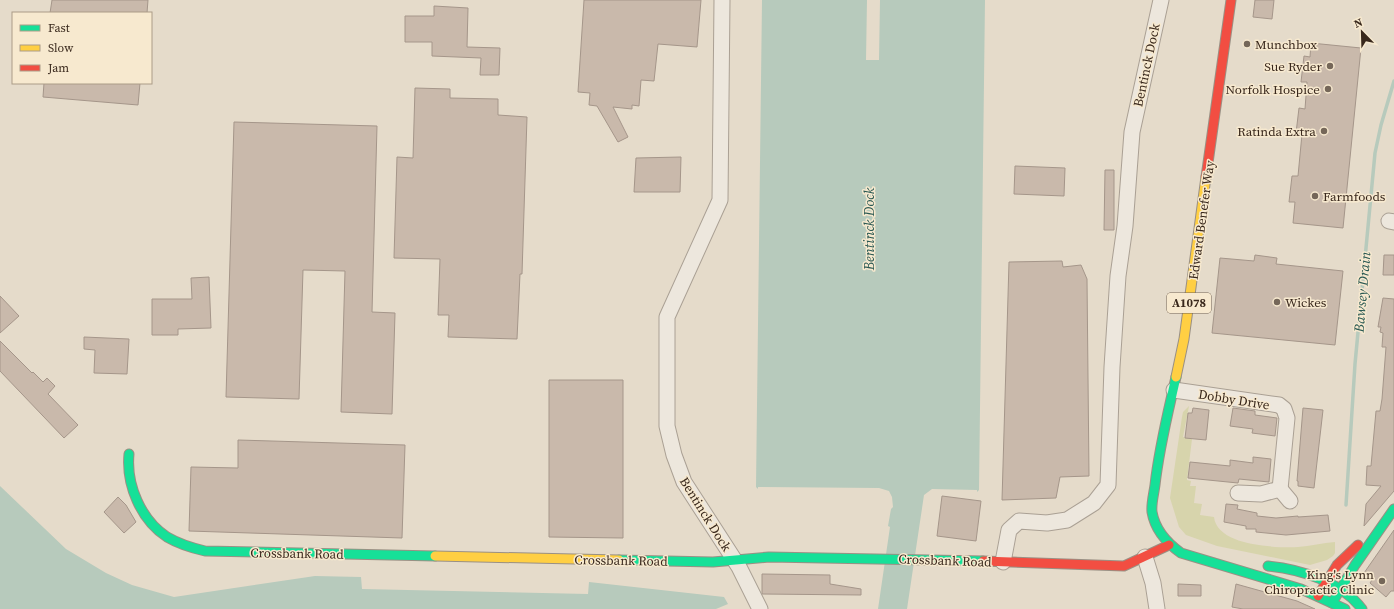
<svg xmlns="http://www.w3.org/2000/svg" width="1394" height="609" viewBox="0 0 1394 609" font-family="'Source Serif 4',serif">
  <rect width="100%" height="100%" fill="#e5dbca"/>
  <path fill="#d7d4ac" d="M1189 406 1183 437 1192 439 1187 480 1191 481 1190 486H1196L1194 503 1202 504 1200 515 1214 517C1217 546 1276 548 1298 547 1310 546 1323 543 1335 542V553L1333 556 1327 560 1310 565 1217 546 1186 535 1179 527 1170 498 1182 417 1183 412Z"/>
  <g fill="#b7cabc">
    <polygon points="762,0 867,0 866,60 879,60 880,0 985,0 979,490 977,492 977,490 932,489 924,495 907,609 878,609 890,527 888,526 891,509 893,507 892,497 889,491 879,488 758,487 758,489 756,487"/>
    <polygon points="0,486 66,549 106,573 132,585 174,597 315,576 361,577 362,589 588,594 589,582 724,597 728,604 716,609 0,609"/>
  </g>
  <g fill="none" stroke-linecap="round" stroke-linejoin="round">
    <polyline stroke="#b7cabc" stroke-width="3.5" points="1346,505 1355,364 1375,153 1381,125 1394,81"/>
  </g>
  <g fill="#c9b9ab" stroke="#a5968a">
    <polygon points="52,0 148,0 147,13 50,13"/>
    <polygon points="584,0 701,0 697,47 658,44 654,81 641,80 639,106 632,105 632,109 613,107 628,137 618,142 597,106 589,105 590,93 578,92"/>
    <polygon points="1255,0 1274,0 1272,19 1253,17"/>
    <polygon points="434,6 468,8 467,47 500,48 499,75 480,75 481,58 432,56 432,42 405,42 405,16 434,16"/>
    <polygon points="1311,43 1361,48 1343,228 1293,223 1295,202 1289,202 1292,176 1298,176 1302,134 1296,133 1299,108 1305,109 1307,82 1301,82 1304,56 1310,57"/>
    <polygon points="44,83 140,83 138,105 43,97"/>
    <polygon points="415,88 450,89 450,98 498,99 498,115 527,117 522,274 520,274 517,339 448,337 449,315 438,315 440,259 394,258 397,157 413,158"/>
    <polygon points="234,122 377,126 372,312 395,313 392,414 341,412 345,271 303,270 299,399 226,397"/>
    <polygon points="681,157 680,192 634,192 636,158"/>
    <polygon points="1015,166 1065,168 1064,196 1014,194"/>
    <polygon points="1105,170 1114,170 1114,230 1104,230"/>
    <polygon points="1255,255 1277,258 1276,264 1343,271 1335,345 1212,333 1220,258 1254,261"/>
    <polygon points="1384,255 1394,255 1394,275 1383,275"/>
    <polygon points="1062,261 1063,267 1081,265 1087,279 1089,476 1060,477 1056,498 1002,500 1009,262"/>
    <polygon points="209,277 211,328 178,329 178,335 152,335 152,299 192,299 191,278"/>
    <polygon points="0,296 19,316 0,333"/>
    <polygon points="1383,298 1394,299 1394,491 1364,526 1366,504 1381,486 1366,485 1367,466 1371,466 1376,411 1380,411 1382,399 1386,347 1382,347 1383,333 1380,332 1381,327 1378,327"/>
    <polygon points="84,337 129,339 127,374 94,373 95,350 84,349"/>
    <polygon points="0,341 32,373 33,372 43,382 47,378 55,386 48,394 78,425 64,438 0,371"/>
    <polygon points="549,380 623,380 623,538 549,537"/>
    <polygon points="1193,408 1209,410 1206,440 1185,438 1188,413 1192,413"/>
    <polygon points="1233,408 1255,411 1255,415 1277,418 1275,436 1252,433 1253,429 1230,426"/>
    <polygon points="1303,408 1323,410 1314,488 1298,486 1298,481 1297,481"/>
    <polygon points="238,440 405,445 402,538 189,531 191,467 238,468"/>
    <polygon points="1253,457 1271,459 1269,482 1239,479 1238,483 1188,478 1190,462 1230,466 1230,460 1253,463"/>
    <polygon points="942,496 981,501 976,541 937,536"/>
    <polygon points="118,497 126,505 136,522 124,533 104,512"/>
    <polygon points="1226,504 1238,505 1237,509 1257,513 1257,516 1276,518 1298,516 1298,517 1328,515 1330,531 1286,535 1256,532 1256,529 1246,529 1246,526 1224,522"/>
    <polygon points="1394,530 1394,591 1391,591 1386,597 1370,583 1372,580 1364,573"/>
    <polygon points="762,574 830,575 830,584 861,589 861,595 762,594"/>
    <polygon points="1178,584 1201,585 1201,596 1178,596"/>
    <polygon points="1236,584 1297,601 1315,609 1243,609 1232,607"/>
  </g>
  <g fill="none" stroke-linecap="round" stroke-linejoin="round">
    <g stroke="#aaa094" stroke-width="17">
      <g id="street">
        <polyline points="722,0 720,200 667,317 667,426 674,455 684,482 739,567 760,609"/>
        <polyline points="1389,221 1394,222"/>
        <polyline points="1174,390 1279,405 1284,409 1287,418 1280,489 1261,494 1238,493"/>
        <polyline points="1280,489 1290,501"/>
        <polyline points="1145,557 1153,583 1157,609"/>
        <polyline points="1003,562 1009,530 1019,521 1047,523 1067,520 1094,503 1108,485 1112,367 1118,276 1125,226 1132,132 1161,0"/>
      </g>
    </g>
    <g stroke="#9a9084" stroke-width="11">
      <g id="fast">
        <path d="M1176 377C1168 413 1159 448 1155 485 1154 493 1151 504 1152 512 1155 530 1167 543 1181 553L1301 589 1345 609"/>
        <path d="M129 454C126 485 141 520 167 537 179 544 192 548 205 551L435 556"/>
        <polyline points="619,560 713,562 769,557 983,561"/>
        <path d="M1268 566C1300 569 1342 582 1362 609"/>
        <polyline points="1332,603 1355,565 1394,509"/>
      </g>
    </g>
    <g stroke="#9a9084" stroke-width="11">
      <g id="slow">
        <polyline points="1176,377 1184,339 1206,177"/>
        <polyline points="435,556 619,560"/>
      </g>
    </g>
    <g stroke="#9a9084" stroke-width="11">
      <g id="jam">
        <polyline points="1206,177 1231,0"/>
        <polyline points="983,561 1124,566 1169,545"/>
        <polyline points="1318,596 1337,565 1358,545"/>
      </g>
    </g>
    <use href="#street" stroke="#ede7dd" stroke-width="15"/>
    <use href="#fast" stroke="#16e098" stroke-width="9"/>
    <use href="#slow" stroke="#ffcf43" stroke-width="9"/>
    <use href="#jam" stroke="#f24e42" stroke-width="9"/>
  </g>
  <g fill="#756759" stroke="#f7e9cf" stroke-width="1.5">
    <circle cx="1247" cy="44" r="4"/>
    <circle cx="1330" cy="66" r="4"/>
    <circle cx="1328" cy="89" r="4"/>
    <circle cx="1324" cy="131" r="4"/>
    <circle cx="1315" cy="196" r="4"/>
    <circle cx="1277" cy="302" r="4"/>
    <circle cx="1382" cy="581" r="4"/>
  </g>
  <g text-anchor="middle" stroke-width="3" stroke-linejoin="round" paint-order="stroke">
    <rect fill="#f7e9cf" stroke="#726252" stroke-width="1" x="1167" y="293" width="44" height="20" rx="3"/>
    <g font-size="12" font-weight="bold" fill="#39281c">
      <text x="1189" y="307">A1078</text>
    </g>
    <g font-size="13" fill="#39281c" stroke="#f7e9cf" text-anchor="end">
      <text x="1255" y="49" text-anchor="start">Munchbox</text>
      <text x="1322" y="71">Sue Ryder</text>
      <text x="1320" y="94">Norfolk Hospice</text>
      <text x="1316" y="136">Ratinda Extra</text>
      <text x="1323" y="201" text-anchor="start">Farmfoods</text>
      <text x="1285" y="307" text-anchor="start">Wickes</text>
      <text x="1374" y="579">King's Lynn<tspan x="1374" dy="15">Chiropractic Clinic</tspan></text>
    </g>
    <g font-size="13" fill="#39281c" stroke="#f7e9cf">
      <text transform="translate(1146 65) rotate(-78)" y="5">Bentinck Dock</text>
      <text transform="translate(1201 220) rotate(-82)" y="5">Edward Benefer Way</text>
      <text transform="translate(1234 399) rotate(9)" y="5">Dobby Drive</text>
      <text transform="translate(706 514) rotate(58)" y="5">Bentinck Dock</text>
      <text transform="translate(297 553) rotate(1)" y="5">Crossbank Road</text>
      <text transform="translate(621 560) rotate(1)" y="5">Crossbank Road</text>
      <text transform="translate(945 560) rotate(2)" y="5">Crossbank Road</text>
    </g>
    <g font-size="14" font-style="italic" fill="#2a5953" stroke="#f7e9cf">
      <text transform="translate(869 229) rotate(-90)" y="5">Bentinck Dock</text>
      <text transform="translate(1362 292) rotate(-85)" y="5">Bawsey Drain</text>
    </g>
  </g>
  <rect x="12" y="12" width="140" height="72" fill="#f7e9cf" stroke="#ab9c87"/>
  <rect x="20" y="25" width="20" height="6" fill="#16e098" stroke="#ab9c87"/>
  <text x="48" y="32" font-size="12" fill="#39281c">Fast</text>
  <rect x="20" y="45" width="20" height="6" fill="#ffcf43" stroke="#ab9c87"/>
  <text x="48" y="52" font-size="12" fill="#39281c">Slow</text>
  <rect x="20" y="65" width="20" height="6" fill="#f24e42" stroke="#ab9c87"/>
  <text x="48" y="72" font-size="12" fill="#39281c">Jam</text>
  <g transform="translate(1362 32) rotate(337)" stroke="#f7e9cf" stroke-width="3" paint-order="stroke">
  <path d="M0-3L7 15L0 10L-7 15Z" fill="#39281c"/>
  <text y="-6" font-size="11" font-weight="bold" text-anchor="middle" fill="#39281c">N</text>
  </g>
</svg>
